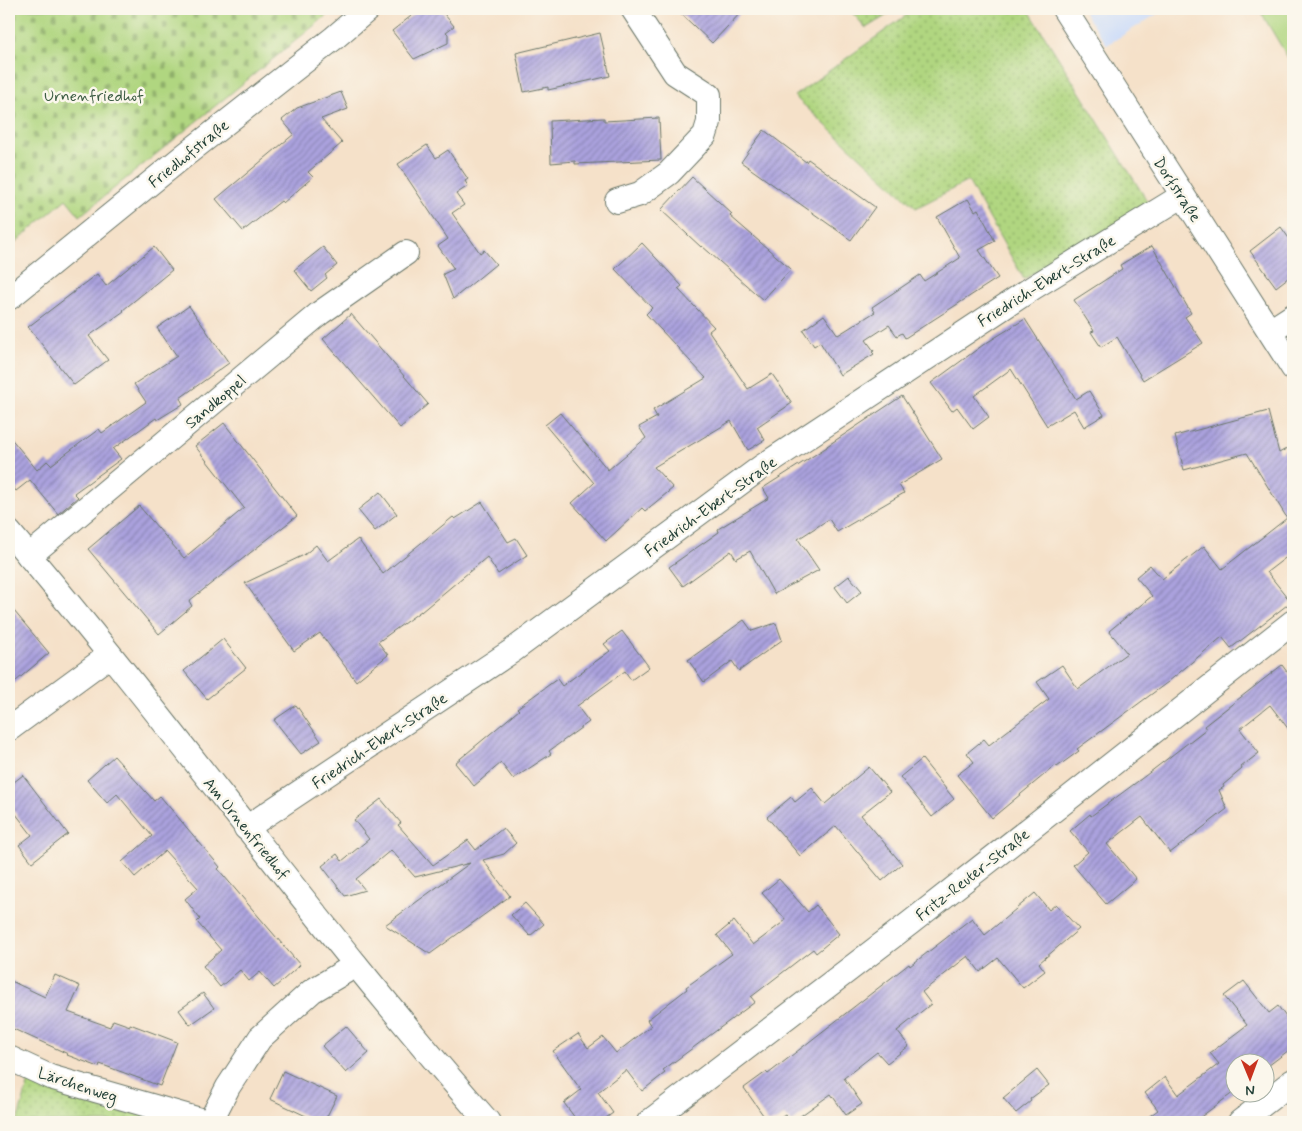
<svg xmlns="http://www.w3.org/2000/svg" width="1302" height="1131" viewBox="0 0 1302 1131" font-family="Mynerve,sans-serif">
  <defs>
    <pattern id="green-dots" width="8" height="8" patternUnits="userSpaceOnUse" patternTransform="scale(1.25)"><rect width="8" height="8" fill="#b0d680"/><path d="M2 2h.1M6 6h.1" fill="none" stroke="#8faf6a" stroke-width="1.8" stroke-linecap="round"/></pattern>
    <pattern id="cemetery-stones" width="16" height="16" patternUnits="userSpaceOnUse" patternTransform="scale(1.25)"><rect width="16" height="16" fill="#b0d680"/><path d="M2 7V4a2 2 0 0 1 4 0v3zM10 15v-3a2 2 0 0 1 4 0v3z" fill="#8faf6a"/></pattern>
    <pattern id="building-hatch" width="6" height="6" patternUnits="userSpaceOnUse" patternTransform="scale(1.25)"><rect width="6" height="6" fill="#aba2de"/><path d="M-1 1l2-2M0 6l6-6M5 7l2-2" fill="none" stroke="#8b85b5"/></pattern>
  </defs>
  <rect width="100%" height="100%" fill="#fbf7ec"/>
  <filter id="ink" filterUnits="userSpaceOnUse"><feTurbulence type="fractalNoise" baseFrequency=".02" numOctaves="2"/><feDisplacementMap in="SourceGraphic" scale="10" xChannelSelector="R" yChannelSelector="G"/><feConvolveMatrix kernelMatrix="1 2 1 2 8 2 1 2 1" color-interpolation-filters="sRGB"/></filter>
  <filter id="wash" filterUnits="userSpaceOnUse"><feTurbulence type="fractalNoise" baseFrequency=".0096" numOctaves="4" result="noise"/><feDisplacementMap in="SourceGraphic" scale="20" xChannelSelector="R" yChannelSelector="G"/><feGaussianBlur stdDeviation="1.12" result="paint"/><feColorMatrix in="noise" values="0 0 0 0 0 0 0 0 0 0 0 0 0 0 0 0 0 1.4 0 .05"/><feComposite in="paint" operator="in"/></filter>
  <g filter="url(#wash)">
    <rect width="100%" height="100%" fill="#f5e1c9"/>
    <polygon fill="#cbdbf9" points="1082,9 1165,9 1107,45"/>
    <g fill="url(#green-dots)" stroke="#688a5a">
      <polygon points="849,9 897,9 866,28"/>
      <polygon points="915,9 1028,9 1149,204 1024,279 968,181 916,208 794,96"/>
      <polygon points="29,1081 48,1089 172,1122 17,1122"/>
    </g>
    <polygon fill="url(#cemetery-stones)" stroke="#688a5a" points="9,9 329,9 332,11 80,216 66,199 9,248"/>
    <polygon fill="#b0d680" stroke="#688a5a" points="1259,9 1293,9 1293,66"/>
    <g id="blocks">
      <g fill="url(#building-hatch)">
        <polygon points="420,9 440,9 454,26 446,32 448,34 448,43 414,59 392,31"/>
        <polygon points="676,9 744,9 712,43"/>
        <polygon points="600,33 610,76 548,90 548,87 524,92 516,53"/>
        <polygon points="341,92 348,109 321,119 342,143 308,172 313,177 283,203 281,201 243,231 216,199 294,134 282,120 297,108"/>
        <polygon points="604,118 604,121 659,118 661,160 575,164 575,161 551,163 550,121"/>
        <polygon points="764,130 806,162 808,159 875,207 851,240 741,162"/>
        <polygon points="427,145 436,158 448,150 468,179 465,181 468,186 456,194 464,205 452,213 480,253 484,250 496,264 453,299 443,274 454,269 438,246 448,239 398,164"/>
        <polygon points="692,177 732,214 730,216 791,269 763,300 702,246 701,247 661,210"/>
        <polygon points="968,199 975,211 978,209 995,241 979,250 998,278 905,338 902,333 897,336 889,325 866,340 874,351 872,352 874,354 840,375 820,342 814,346 803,330 824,315 838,335 875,312 872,307 920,275 924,281 960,258 937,217"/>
        <polygon points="1281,227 1293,244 1293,274 1276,287 1250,251"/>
        <polygon points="642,243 682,286 678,289 714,327 709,331 748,389 772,374 792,403 757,427 765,440 748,450 731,421 654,467 673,488 645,511 642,508 606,541 572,503 594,483 545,425 560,413 608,470 646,438 639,427 657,417 653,410 706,378 646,314 652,308 615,269"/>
        <polygon points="1152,246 1191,313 1185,317 1203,343 1143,380 1117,337 1101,347 1091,332 1094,331 1074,300 1122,269 1120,265"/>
        <polygon points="154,247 172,270 123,310 124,311 89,336 108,360 74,385 28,327 74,292 74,291 97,274 106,286"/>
        <polygon points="323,247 337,265 325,275 327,278 311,291 294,270"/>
        <polygon points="189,306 229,363 180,398 183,404 157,420 156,418 113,449 121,459 74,493 78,497 58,514 30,480 16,491 9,482 9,436 37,470 47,461 51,465 99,429 102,433 146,402 134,384 177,356 157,328"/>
        <polygon points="351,314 428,404 400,428 323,339"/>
        <polygon points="1025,319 1076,399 1089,391 1104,415 1084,427 1074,410 1047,426 1011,369 974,396 989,417 973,429 957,407 952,411 931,383 983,345"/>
        <polygon points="902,396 942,459 899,485 904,493 837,532 829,519 798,539 819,570 774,594 750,551 736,559 731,551 683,586 669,567 719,532 718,529 769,498 763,488 827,447 827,446"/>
        <polygon points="1268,411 1279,453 1293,445 1293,552 1267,572 1291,602 1231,648 1222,637 1168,682 1077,749 1079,751 1057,767 1056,765 992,818 957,775 974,762 967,753 984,739 989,745 1049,699 1037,682 1062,665 1078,689 1127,653 1109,631 1152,596 1136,577 1150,565 1162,579 1204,546 1222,569 1287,518 1247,453 1184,470 1175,436"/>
        <polygon points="224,423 297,516 189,601 192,606 159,634 88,549 139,506 184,558 244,508 195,446"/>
        <polygon points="380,492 397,514 375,531 358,510"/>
        <polygon points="482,502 508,542 516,538 527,555 498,574 487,557 421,612 421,611 378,642 388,655 356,681 320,633 294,651 245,583 304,555 316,545 328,561 358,539 383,574 453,517 455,519"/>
        <polygon points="849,576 862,591 847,603 835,587"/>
        <polygon points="9,605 49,653 9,687"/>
        <polygon points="744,620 752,631 776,623 782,640 739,671 732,661 704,682 688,660"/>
        <polygon points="622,631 649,667 631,680 625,671 577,706 589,722 549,751 551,754 513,779 501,763 474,786 455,763 519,710 517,708 557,679 562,686 610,651 604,644"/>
        <polygon points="223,639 246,668 207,699 184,671"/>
        <polygon points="1282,665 1293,680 1293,735 1270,705 1240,729 1259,753 1241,767 1242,769 1223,785 1224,787 1219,790 1227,809 1170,853 1142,817 1107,844 1136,879 1106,904 1073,865 1088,852 1070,831 1090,814 1091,816 1145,776 1206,729 1204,726"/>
        <polygon points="296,705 321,741 301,754 274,720"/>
        <polygon points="114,756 154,801 160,796 220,867 218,869 300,965 274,988 260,972 249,981 240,970 220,987 203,966 221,950 197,922 200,919 185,899 198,888 165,851 135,877 122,862 152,836 117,794 107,803 87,780"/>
        <polygon points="922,759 954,799 932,817 900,777"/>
        <polygon points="869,767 890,792 861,815 902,864 882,881 836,826 800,856 767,817 791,797 795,802 812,788 825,804"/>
        <polygon points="23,775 68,834 32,862 19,845 32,835 9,805 9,786"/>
        <polygon points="381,799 401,823 398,825 433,865 468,840 476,850 503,828 516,843 504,854 483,860 510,896 430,954 385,925 470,863 415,877 391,850 356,879 365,890 345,896 322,866 337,854 342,861 369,839 354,820"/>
        <polygon points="779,879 808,912 816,905 839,934 816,953 813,949 751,997 755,1002 663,1070 665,1073 642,1091 626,1070 598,1092 613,1113 600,1122 578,1122 564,1103 581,1090 553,1051 578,1034 588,1048 603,1037 616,1053 651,1026 647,1020 687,989 686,987 732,954 717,935 734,921 753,945 786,920 762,893"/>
        <polygon points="1035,893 1049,910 1056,904 1079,929 1039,963 1045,971 1023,988 998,958 980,972 968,956 922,992 931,1004 897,1031 909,1046 887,1063 877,1052 844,1078 862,1104 846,1115 831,1094 792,1122 785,1115 775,1122 768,1122 744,1088 766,1072 768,1074 909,964 910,966 972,918 985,935"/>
        <polygon points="525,903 544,924 530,936 511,915"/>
        <polygon points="55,975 80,986 68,1012 110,1027 113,1020 130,1026 130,1024 177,1042 160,1086 100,1064 99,1067 67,1055 68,1054 9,1027 9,980 45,997"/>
        <polygon points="1244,981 1269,1013 1278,1006 1286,1017 1293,1011 1293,1047 1264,1069 1264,1064 1234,1064 1234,1092 1194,1122 1141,1122 1158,1110 1145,1093 1165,1077 1178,1095 1219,1064 1210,1053 1247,1025 1224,996"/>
        <polygon points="203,993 214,1008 190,1025 179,1010"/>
        <polygon points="346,1026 369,1053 346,1073 322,1046"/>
        <polygon points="1037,1070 1049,1085 1030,1099 1031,1101 1016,1113 1003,1098"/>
        <polygon points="283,1071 337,1096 324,1122 306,1122 308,1117 270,1099"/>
      </g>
    </g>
  </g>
  <g filter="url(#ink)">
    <use href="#blocks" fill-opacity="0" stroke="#6a7668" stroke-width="1"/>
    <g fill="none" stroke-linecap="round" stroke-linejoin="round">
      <g stroke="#6a7668" stroke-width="26">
        <g id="street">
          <polyline points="1064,9 1293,368"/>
          <polyline points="617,201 640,194 669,173 705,135 709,122 709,95 675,73 633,9"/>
          <polyline points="9,298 185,155 334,38 368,9"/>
          <polyline points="1270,331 1293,316"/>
          <path d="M9 532C173 725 321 932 488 1122"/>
          <polyline points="29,556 320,313 406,253"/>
          <polyline points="9,729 110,655"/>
          <polyline points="246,828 512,651 763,466 1034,287 1182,196"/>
          <polyline points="9,1058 50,1077 207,1122"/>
          <polyline points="210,1122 228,1087 260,1038 312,991 356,965"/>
          <polyline points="649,1122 910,923 1293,622"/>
          <polyline points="1240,1122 1293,1081"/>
        </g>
      </g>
      <use href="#street" stroke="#fff" stroke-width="24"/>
    </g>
  </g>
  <g text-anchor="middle" stroke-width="5" stroke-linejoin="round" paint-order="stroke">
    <g font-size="16" fill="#3c5c43" stroke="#fbf7ec">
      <text x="94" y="101">Urnenfriedhof</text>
    </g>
    <g font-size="16" fill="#1f3d34" stroke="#fbf7ec">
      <text transform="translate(188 153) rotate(-39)" y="6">Friedhofstraße</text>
      <text transform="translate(1178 189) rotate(57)" y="6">Dorfstraße</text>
      <text transform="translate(1046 280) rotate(-32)" y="6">Friedrich-Ebert-Straße</text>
      <text transform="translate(215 401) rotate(-40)" y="6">Sandkoppel</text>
      <text transform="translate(710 506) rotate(-36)" y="6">Friedrich-Ebert-Straße</text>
      <text transform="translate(379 740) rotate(-34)" y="6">Friedrich-Ebert-Straße</text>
      <text transform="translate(247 828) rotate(51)" y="6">Am Urnenfriedhof</text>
      <text transform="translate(972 874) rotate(-38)" y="6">Fritz-Reuter-Straße</text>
      <text transform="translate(78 1084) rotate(18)" y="6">Lärchenweg</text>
    </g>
  </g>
  <rect width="1302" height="1131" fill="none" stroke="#fbf7ec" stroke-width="30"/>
  <g transform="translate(1250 1078) rotate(179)"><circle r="24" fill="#fbf7ec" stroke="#a3ada2"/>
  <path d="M0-4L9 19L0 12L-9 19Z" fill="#c8321e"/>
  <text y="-8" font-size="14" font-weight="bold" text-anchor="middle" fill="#1f3d34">N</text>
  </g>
</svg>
